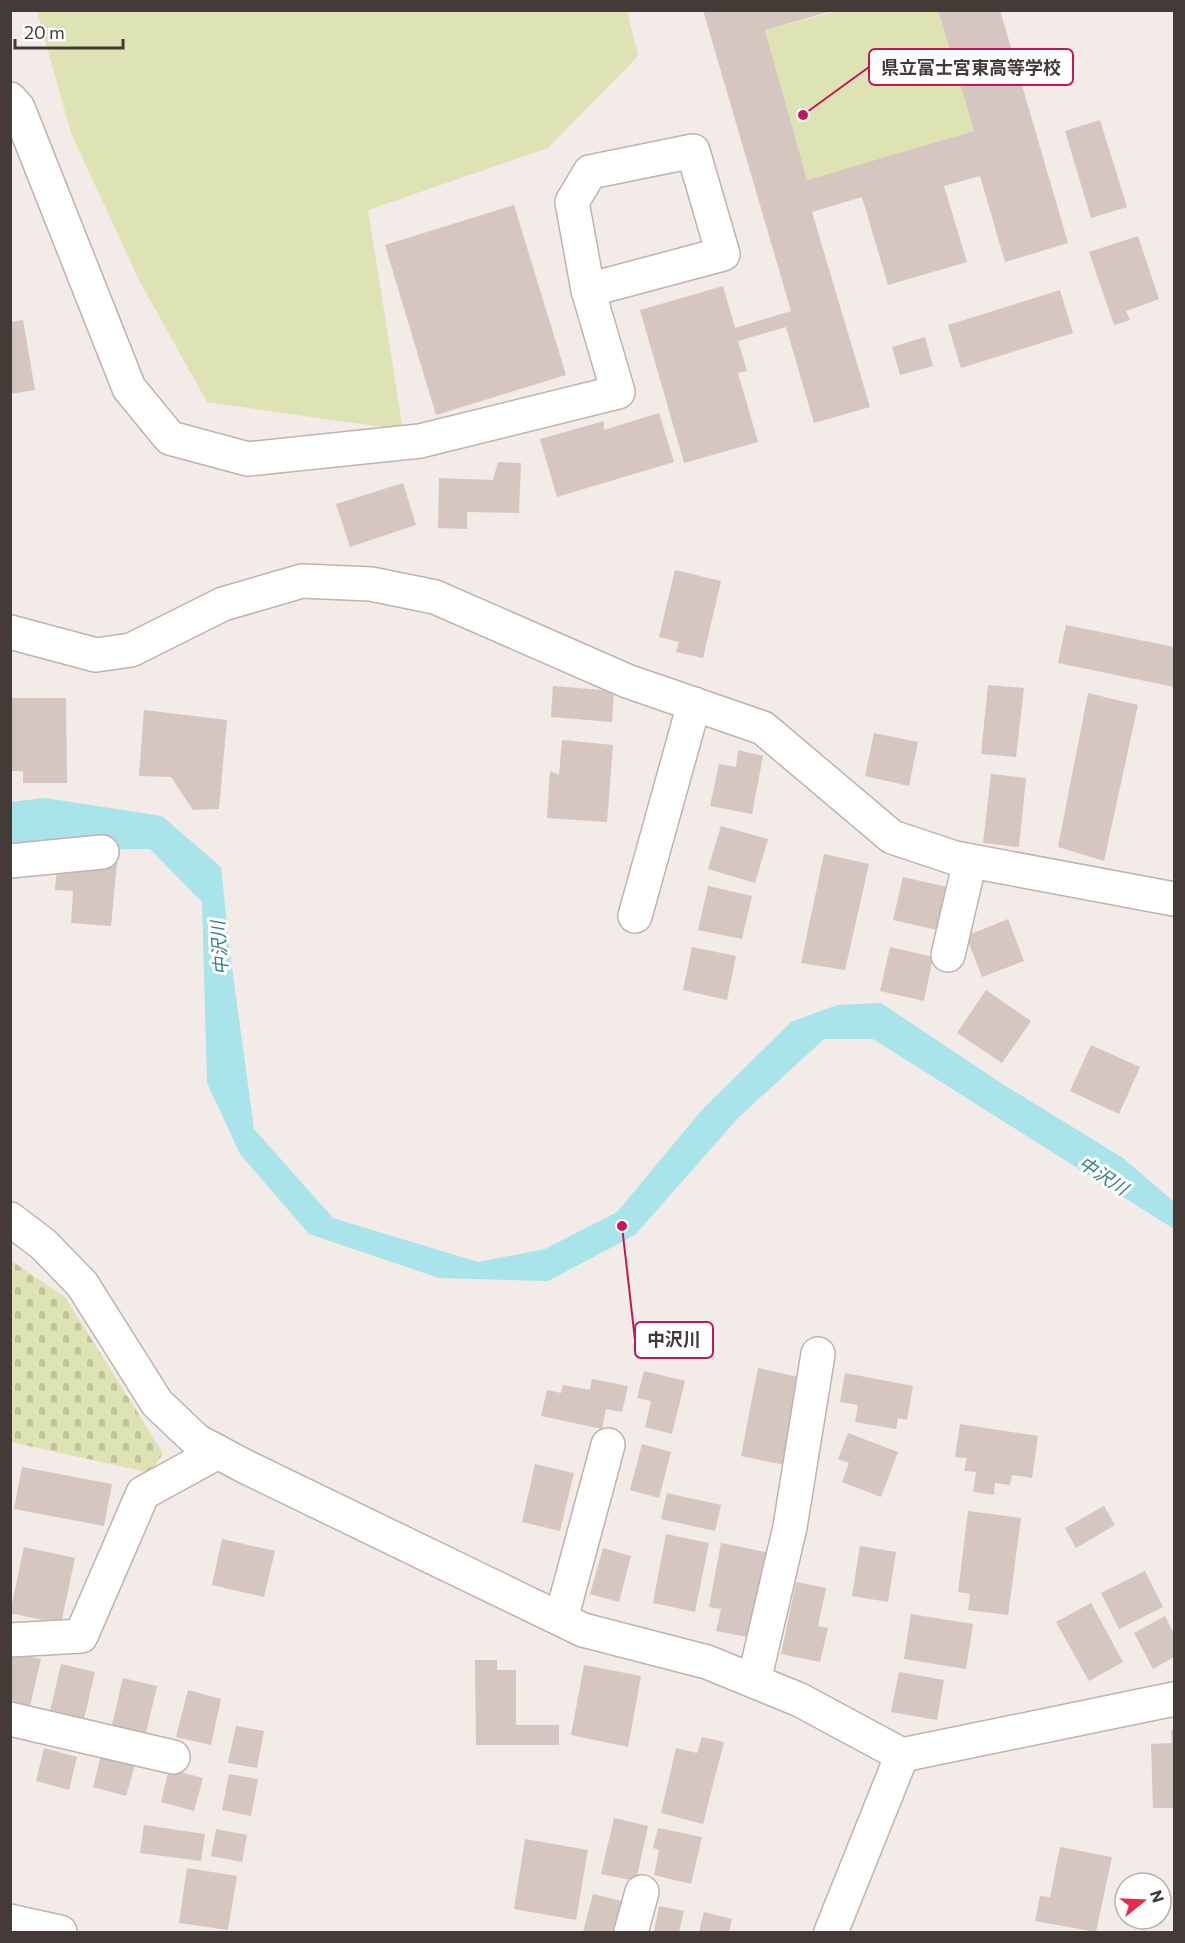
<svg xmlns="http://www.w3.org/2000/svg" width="1185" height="1943" viewBox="0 0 1185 1943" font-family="Commissioner,'Noto Sans JP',sans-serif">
  <defs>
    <pattern id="cemetery-stones" width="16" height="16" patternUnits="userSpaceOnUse" patternTransform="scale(1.5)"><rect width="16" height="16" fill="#dde3b3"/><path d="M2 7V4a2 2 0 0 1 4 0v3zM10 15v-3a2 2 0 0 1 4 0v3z" fill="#bfc49b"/></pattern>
  </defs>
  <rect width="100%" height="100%" fill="#f2ebe7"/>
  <g fill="#dde3b3">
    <polygon points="37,11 627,11 638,56 548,148 368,210 403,430 207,402 139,280 71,133"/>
    <polygon points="839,11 938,11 974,131 807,180 765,30"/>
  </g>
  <polygon fill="url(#cemetery-stones)" points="10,1260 65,1297 163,1453 151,1473 11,1442"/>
  <polygon fill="#a8e4e9" points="45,798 162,816 221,867 230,953 254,1129 333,1218 478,1262 545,1249 617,1212 701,1111 791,1022 837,1005 881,1003 1001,1083 1123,1158 1174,1202 1174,1229 873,1039 824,1039 738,1118 635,1235 548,1281 439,1278 309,1234 240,1154 207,1083 202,902 150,849 11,850 10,802"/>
  <g fill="#d5c6c0">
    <polygon points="703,10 836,10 765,30 807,180 974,131 938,10 1000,10 1068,243 1005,262 980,176 944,186 967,262 888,285 862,197 812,212 870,407 814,423 786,327 738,341 747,371 738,373 758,442 684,463 640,310 723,286 735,328 791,311"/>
    <polygon points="1100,120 1127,207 1091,218 1065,131"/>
    <polygon points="514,205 566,375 436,415 385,245"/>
    <polygon points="1138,236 1159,299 1126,311 1130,320 1114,325 1089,252"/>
    <polygon points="1060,290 1073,333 961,368 948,325"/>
    <polygon points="23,320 35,390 10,394 10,322"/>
    <polygon points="925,337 933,366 900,375 892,347"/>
    <polygon points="659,413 674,462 557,497 540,439 604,421 604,430"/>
    <polygon points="498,462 521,463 519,513 467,512 467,529 438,528 439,478 493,480"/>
    <polygon points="403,483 416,525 350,547 336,504"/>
    <polygon points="675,570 721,581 703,658 676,652 679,642 659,637"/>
    <polygon points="1066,625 1174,647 1174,687 1058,663"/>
    <polygon points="988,685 1024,688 1016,757 981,754"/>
    <polygon points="553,686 614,691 612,722 551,717"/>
    <polygon points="1088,693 1138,705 1104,861 1058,847"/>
    <polygon points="10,698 66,698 67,783 23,783 23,771 10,771"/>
    <polygon points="144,710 227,720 219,809 193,810 171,777 139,776"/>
    <polygon points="874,733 918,742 909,786 865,776"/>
    <polygon points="562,740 613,745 607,822 547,818 550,771 559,775"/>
    <polygon points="738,750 763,756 752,814 710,806 719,764 736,767"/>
    <polygon points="991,774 1026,778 1019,847 983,843"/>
    <polygon points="721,826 768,839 755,883 708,869"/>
    <polygon points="824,854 869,864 845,970 801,963"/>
    <polygon points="58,858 117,863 111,926 71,923 73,891 55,890"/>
    <polygon points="903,877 947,887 937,930 893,920"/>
    <polygon points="708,886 752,896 742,939 698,930"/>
    <polygon points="1008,919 1024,961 982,977 966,936"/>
    <polygon points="692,947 736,956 727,1000 683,990"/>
    <polygon points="890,947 933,957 924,1001 880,991"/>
    <polygon points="986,990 1031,1021 1002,1063 957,1033"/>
    <polygon points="1091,1045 1140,1067 1119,1114 1070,1091"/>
    <polygon points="758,1368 803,1378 785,1465 741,1456"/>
    <polygon points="644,1371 685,1381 672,1434 645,1427 651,1401 637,1398"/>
    <polygon points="845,1373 913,1386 907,1420 898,1418 896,1429 855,1422 858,1405 840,1402"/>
    <polygon points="592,1379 628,1386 622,1412 606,1409 602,1429 541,1416 547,1390 561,1393 563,1385 590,1390"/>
    <polygon points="960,1424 1038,1436 1032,1478 1012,1475 1010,1485 995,1483 994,1495 973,1492 976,1472 964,1471 967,1458 955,1457"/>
    <polygon points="848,1433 898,1452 881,1497 842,1482 849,1463 838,1459"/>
    <polygon points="642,1444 671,1452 659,1498 630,1490"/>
    <polygon points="535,1464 574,1473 560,1531 522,1522"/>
    <polygon points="22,1467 112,1484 104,1526 14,1509"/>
    <polygon points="667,1493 721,1505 715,1531 661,1519"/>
    <polygon points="1104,1506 1115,1525 1076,1548 1065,1528"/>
    <polygon points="968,1511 1021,1518 1008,1615 968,1610 970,1594 958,1592"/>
    <polygon points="666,1534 709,1543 695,1612 653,1603"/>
    <polygon points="222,1539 275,1551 264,1597 212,1585"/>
    <polygon points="721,1543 770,1553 753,1638 716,1631 721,1609 709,1607"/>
    <polygon points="860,1546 896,1552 888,1602 852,1596"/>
    <polygon points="24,1547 75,1558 61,1624 10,1613"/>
    <polygon points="603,1548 631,1556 619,1602 590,1594"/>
    <polygon points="1145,1571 1163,1607 1119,1629 1101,1593"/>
    <polygon points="796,1582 826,1588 818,1626 828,1628 820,1662 781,1654"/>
    <polygon points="1091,1603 1123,1662 1089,1681 1056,1622"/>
    <polygon points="911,1614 973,1624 966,1669 904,1659"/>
    <polygon points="1165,1616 1174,1634 1174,1657 1153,1669 1134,1633"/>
    <polygon points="10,1652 41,1659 30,1706 10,1701"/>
    <polygon points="475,1660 497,1660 497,1670 516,1670 516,1725 559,1725 559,1745 476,1745"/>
    <polygon points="61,1664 95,1672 84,1719 50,1711"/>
    <polygon points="584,1665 641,1676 628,1747 571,1735"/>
    <polygon points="899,1672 944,1680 937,1720 891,1712"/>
    <polygon points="123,1678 157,1686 146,1733 112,1725"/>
    <polygon points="188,1690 221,1699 211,1745 176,1737"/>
    <polygon points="236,1726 264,1731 257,1768 228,1763"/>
    <polygon points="1171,1730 1174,1730 1174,1808 1153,1808 1151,1744 1172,1743"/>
    <polygon points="702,1737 724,1742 703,1824 661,1813 676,1748 697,1753"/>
    <polygon points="44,1748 77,1757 69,1790 36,1781"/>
    <polygon points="101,1755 135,1764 126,1796 93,1787"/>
    <polygon points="169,1769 203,1778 194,1811 161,1802"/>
    <polygon points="229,1774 258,1779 251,1816 222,1810"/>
    <polygon points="614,1818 648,1826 636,1881 601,1874"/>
    <polygon points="144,1825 205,1834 201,1861 140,1853"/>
    <polygon points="658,1828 702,1837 691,1884 654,1875 659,1850 653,1848"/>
    <polygon points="216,1829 247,1835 242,1862 211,1856"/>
    <polygon points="525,1839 588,1850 576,1920 514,1909"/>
    <polygon points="1060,1847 1112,1857 1096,1932 1035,1921 1040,1896 1050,1897"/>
    <polygon points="187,1868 237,1876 228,1930 179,1923"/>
    <polygon points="593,1894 622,1901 614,1932 583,1932"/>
    <polygon points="659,1906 684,1911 679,1932 654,1932"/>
    <polygon points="704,1912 732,1919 729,1932 699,1932"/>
  </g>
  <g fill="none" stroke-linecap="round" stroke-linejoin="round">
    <g stroke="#bfb3ad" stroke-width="36">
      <g id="minor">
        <polyline points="10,99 18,108 129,388 170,438 248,459 420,441 618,392 588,290 572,202 590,172 693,151 723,254 588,290"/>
        <polyline points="10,632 96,655 131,650 223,604 302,581 371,584 435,597 627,681 763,728 892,837 955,858 1174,899"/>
        <polyline points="10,861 102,852"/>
        <polyline points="635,916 694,704"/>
        <polyline points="948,955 970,861"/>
        <polyline points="10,1219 43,1244 82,1284 157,1403 197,1441 246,1467 583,1630 707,1662 800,1700 902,1755 1174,1699"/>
        <polyline points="561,1619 608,1445"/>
        <polyline points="10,1640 81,1636 143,1493 218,1452"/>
        <polyline points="754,1681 790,1527 818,1354"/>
        <polyline points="10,1719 173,1757"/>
        <polyline points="10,1921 60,1932"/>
        <polyline points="631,1932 642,1892"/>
        <polyline points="831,1932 902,1755"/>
      </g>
    </g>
    <use href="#minor" stroke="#fff" stroke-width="33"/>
  </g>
  <g text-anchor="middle" stroke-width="6" stroke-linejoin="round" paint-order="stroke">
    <g font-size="18" font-style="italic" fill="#318088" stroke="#fff">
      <text transform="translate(220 948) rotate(-94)" y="6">中沢川</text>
      <text transform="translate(1103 1176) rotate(33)" y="6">中沢川</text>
    </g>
  </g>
  <path fill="none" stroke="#c2185b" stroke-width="2" d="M803 115L869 67M622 1226L635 1340"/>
  <g fill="#c2185b" stroke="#fff" stroke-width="2">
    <circle cx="803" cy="115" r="6"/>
    <circle cx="622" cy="1226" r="6"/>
  </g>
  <g fill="#fff" stroke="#c2185b" stroke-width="2">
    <rect x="869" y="49" width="204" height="36" rx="6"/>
    <rect x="635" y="1322" width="78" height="36" rx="6"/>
  </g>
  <g font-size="18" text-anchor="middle" font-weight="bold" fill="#443a37">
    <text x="971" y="74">県立富士宮東高等学校</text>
    <text x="674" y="1346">中沢川</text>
  </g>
  <rect width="1185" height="1943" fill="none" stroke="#443a37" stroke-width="24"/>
  <g transform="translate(1143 1901) rotate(72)"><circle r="28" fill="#ffffff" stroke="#b4b0af" stroke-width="1.5"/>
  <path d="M0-4.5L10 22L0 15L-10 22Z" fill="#e7294b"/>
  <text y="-9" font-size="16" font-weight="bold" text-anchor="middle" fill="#443a37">N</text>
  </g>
  <path d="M15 39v9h108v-9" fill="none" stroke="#443a37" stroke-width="3"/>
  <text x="24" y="39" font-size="18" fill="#443a37" stroke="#ffffff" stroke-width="4.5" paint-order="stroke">20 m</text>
</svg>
